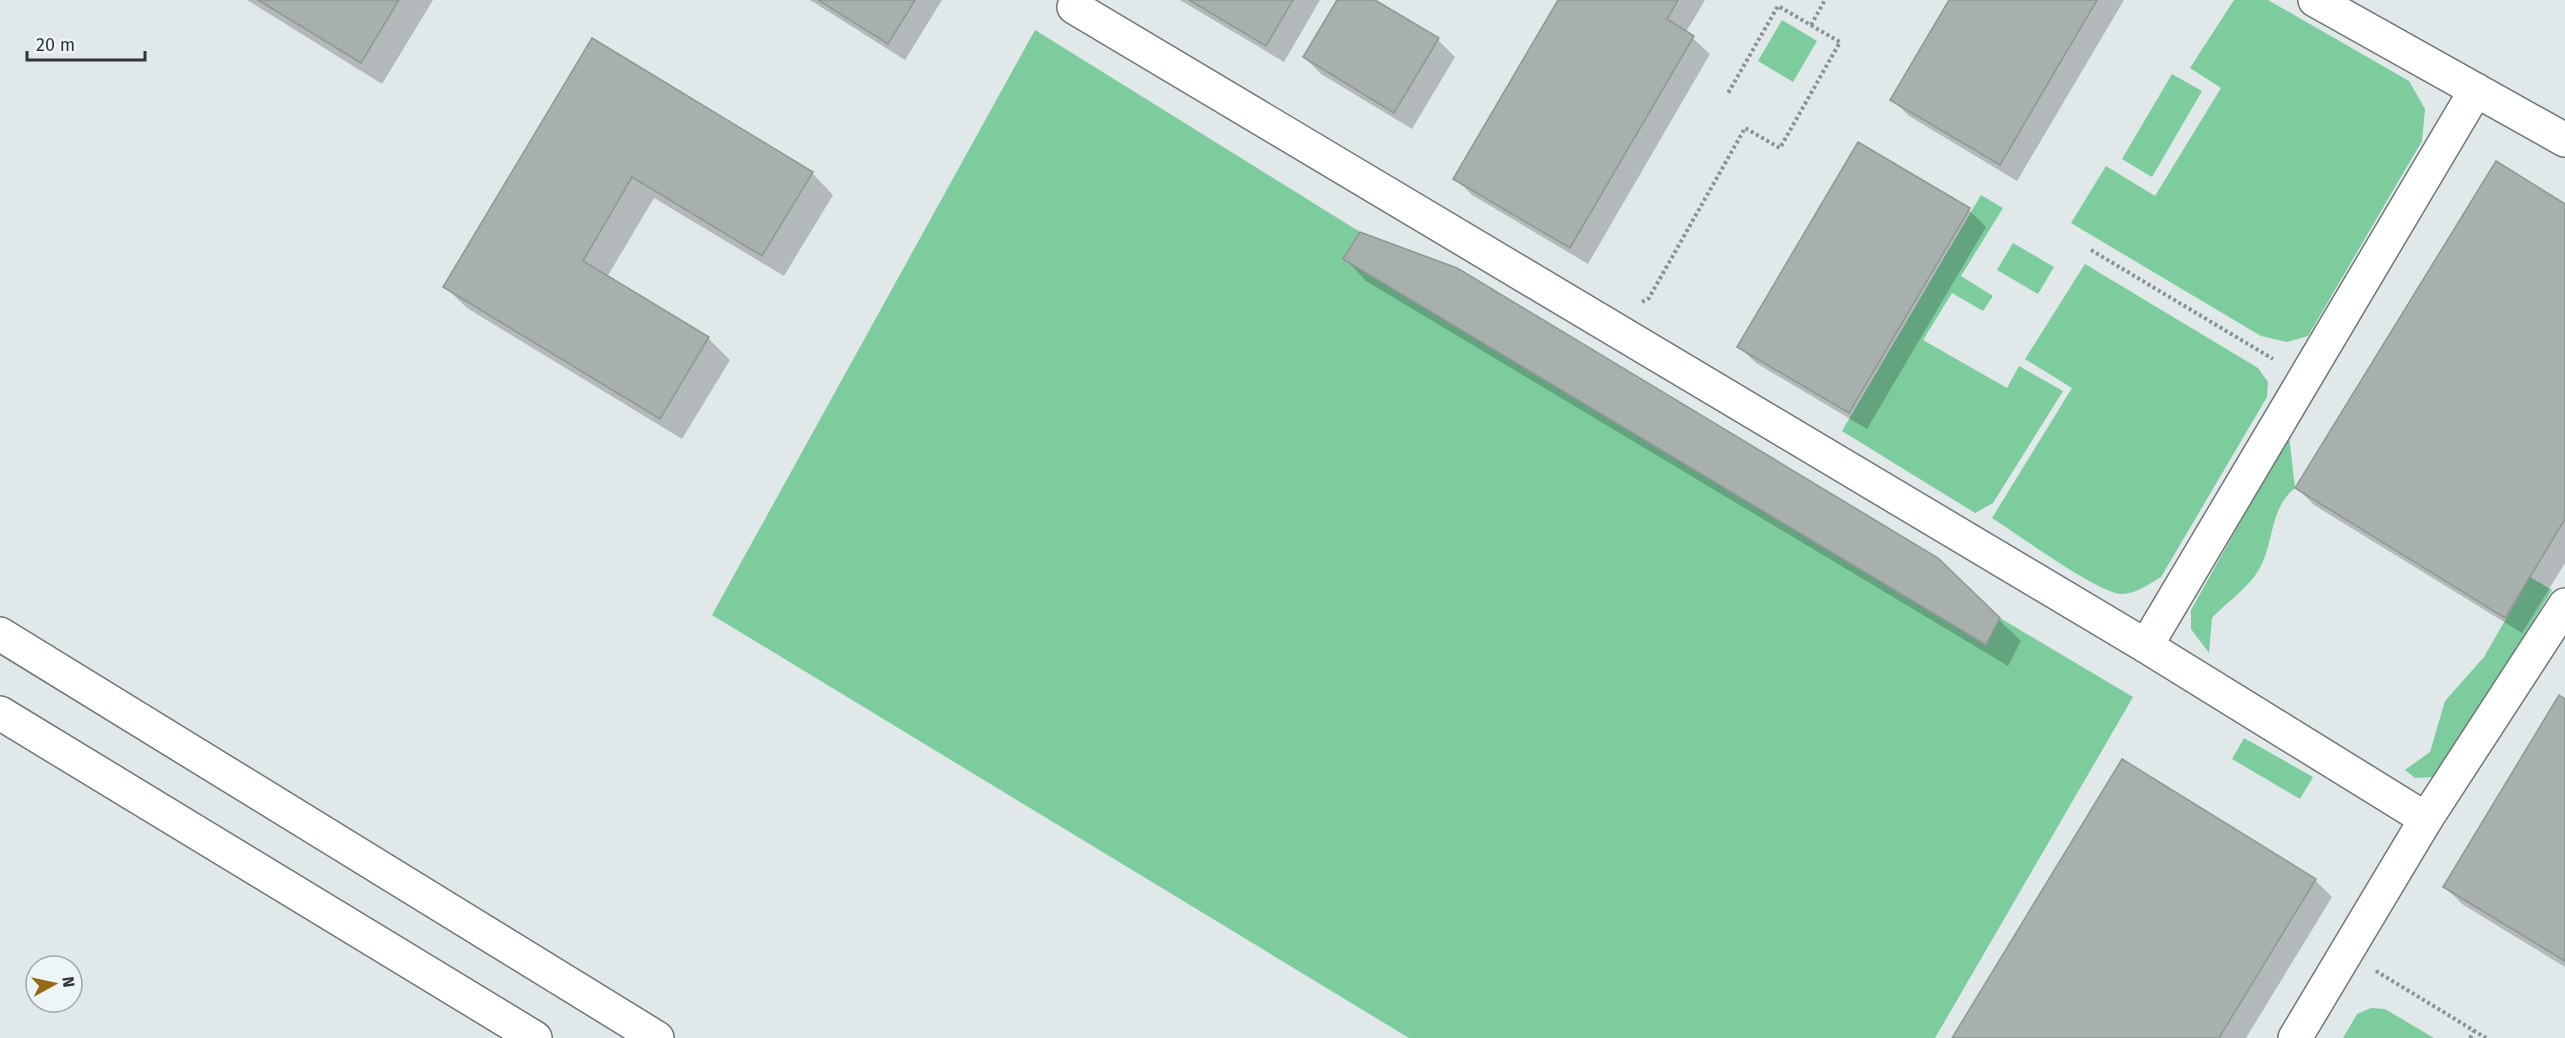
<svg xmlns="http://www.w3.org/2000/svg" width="2565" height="1038" viewBox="0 0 2565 1038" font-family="'Fira Sans',sans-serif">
  <rect width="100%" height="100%" fill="#e0e8ea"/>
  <g fill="#7ccc9d">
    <polygon points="2234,0 2268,0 2409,81 2425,109 2422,141 2308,336 2287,342 2261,336 2071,223 2106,166 2155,196 2221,88 2190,68"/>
    <polygon points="1782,20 1817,41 1793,82 1758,61"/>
    <polygon points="1035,30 1360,232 1457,268 1938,558 2000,618 2133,697 1935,1038 1409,1038 712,615"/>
    <polygon points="2172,74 2202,91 2152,177 2122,159"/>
    <polygon points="1981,195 2003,208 1961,276 1993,296 1983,311 1952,293 1923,340 2007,388 2019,366 2063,391 1993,503 1975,513 1842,431"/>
    <polygon points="2013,243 2054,267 2038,294 1997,270"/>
    <path d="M2085 264 2258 368 2268 382 2267 397 2161 577C2149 584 2137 593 2123 594 2100 595 2016 533 1992 518L2072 388 2025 359Z"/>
    <path d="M2289 435 2295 488C2272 507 2274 533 2264 559 2254 585 2231 598 2212 618L2209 653 2191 629V610Z"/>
    <polygon points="2530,577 2552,590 2450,756 2433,777 2415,778 2405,770 2430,752 2445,701 2484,657"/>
    <polygon points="2244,738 2313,777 2300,799 2232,759"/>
    <polygon points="2371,1008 2385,1009 2434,1038 2343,1038 2357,1014"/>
  </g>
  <g fill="#0003">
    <polygon points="247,0 433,0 382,84"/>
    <polygon points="810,0 942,0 905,60"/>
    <polygon points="1180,0 1320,0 1284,62"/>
    <polygon points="1338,0 1372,0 1438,40 1455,57 1412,129 1321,74 1304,57"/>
    <polygon points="1560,0 1705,0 1686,32 1710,54 1588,264 1472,195 1455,178"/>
    <polygon points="1950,0 2124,0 2017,181 1909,116 1892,99"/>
    <polygon points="593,41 812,173 833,195 784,276 654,198 607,277 708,338 730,360 682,439 467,308 445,287"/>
    <polygon points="2565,205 2565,563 2522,633 2314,505 2297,488"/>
    <polygon points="1969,210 1986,227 1867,429 1756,363 1739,347"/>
    <polygon points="1345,259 1999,620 2021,641 2008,666 1366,281"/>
    <polygon points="2565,701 2565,967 2462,904 2445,887"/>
    <polygon points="2315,880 2332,897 2246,1038 1954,1038"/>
  </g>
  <g fill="#a8b0ae" stroke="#8f9795" stroke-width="1.5">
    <polygon points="258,0 399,0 361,63"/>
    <polygon points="818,0 915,0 888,44"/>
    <polygon points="1189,0 1293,0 1266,46"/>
    <polygon points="1337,0 1375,0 1439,38 1394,113 1303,57"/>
    <polygon points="1558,0 1678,0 1667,19 1694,36 1570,248 1453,179"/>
    <polygon points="1949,0 2097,0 2000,165 1890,100"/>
    <polygon points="592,38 813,172 762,256 632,177 583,261 709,337 660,419 443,287"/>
    <polygon points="1858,142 1970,208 1849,413 1737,347"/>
    <polygon points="2496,161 2565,204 2565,519 2505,618 2295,488"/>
    <polygon points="1360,232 1457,268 1938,558 2000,618 1986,645 1343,259"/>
    <polygon points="2559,695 2565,699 2565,961 2443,887"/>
    <polygon points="2122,759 2316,879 2219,1038 1952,1038"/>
  </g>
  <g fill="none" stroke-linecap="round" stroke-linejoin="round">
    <g stroke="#6f7678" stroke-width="36">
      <g id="minor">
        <polyline points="2315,0 2565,140"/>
        <polyline points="1074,7 2146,646 2426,819"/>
        <polyline points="0,634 657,1038"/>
        <polyline points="2146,646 2476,90"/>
        <polyline points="0,713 535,1038"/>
        <polyline points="2295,1038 2426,819 2565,605"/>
      </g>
    </g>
    <g stroke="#8b9091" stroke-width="4" stroke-dasharray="3 3" stroke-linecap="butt">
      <polyline points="1811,25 1825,0"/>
      <polyline points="2091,250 2273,359"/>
      <polyline points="1642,302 1649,298 1745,128 1780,148 1840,42 1778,6 1727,95"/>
      <polyline points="2376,971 2486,1038"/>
      <polyline points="2470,1038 2474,1031"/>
    </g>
    <use href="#minor" stroke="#fff" stroke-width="33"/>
  </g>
  <g transform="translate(54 984) rotate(82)"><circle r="28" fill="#edf5f7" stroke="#a2a8a9" stroke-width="1.5"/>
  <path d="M0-4.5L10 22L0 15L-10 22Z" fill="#956915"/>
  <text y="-9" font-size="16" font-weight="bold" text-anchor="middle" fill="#323535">N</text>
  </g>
  <path d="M27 51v9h118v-9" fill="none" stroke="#323535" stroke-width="3"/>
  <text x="36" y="51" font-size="18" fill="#323535" stroke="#edf5f7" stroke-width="4.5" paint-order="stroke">20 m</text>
</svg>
